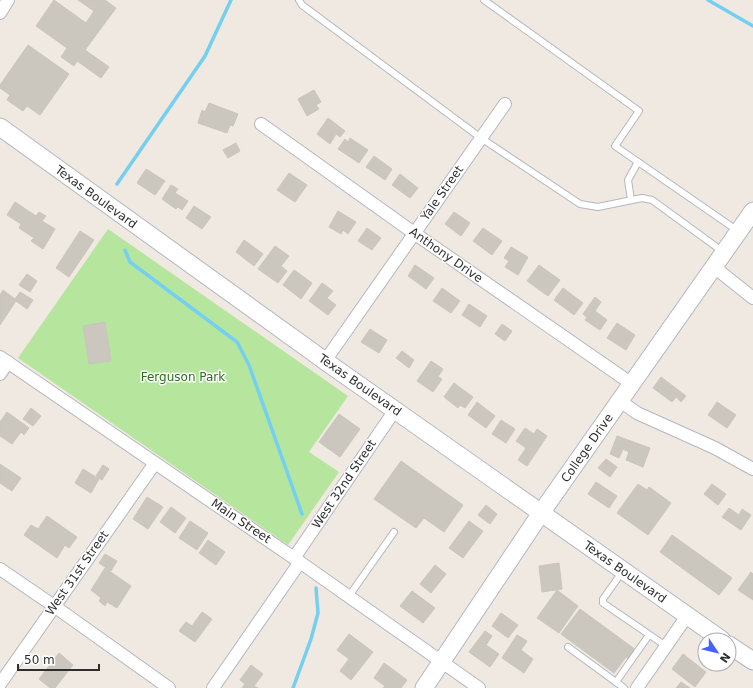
<svg xmlns="http://www.w3.org/2000/svg" width="753" height="688" viewBox="0 0 753 688" font-family="'DejaVu Sans',sans-serif">
  <rect width="100%" height="100%" fill="#efe9e1"/>
  <polygon fill="#b6e59e" points="108,229 348,396 309,452 339,472 288,545 18,358"/>
  <g fill="none" stroke-linecap="round" stroke-linejoin="round">
    <g stroke="#75cff0" stroke-width="3.5">
      <polyline points="708,0 753,26"/>
      <polyline points="117,184 205,56 231,0"/>
      <polyline points="125,250 130,262 237,342 249,365 302,514"/>
      <polyline points="293,688 311,639 318,613 316,588"/>
    </g>
  </g>
  <g fill="#cbc7bf" stroke="#cbc5ba">
    <polygon points="54,0 86,23 94,11 78,0 105,0 116,8 85,50 109,67 101,78 77,61 74,66 61,57 67,48 36,26"/>
    <polygon points="28,45 69,74 40,115 27,106 23,111 7,100 10,95 0,88 0,85"/>
    <polygon points="314,90 321,102 316,105 319,109 307,116 298,99"/>
    <polygon points="209,103 238,114 233,126 230,125 227,133 198,123 202,110 205,112"/>
    <polygon points="328,118 345,131 340,137 336,134 330,144 317,134"/>
    <polygon points="350,138 368,150 359,163 338,149 345,139 348,142"/>
    <polygon points="236,143 240,151 228,158 223,150"/>
    <polygon points="374,156 392,169 385,180 366,167"/>
    <polygon points="146,169 165,181 155,195 137,183"/>
    <polygon points="289,173 307,185 295,202 277,190"/>
    <polygon points="400,174 418,188 410,198 392,185"/>
    <polygon points="171,185 178,189 175,193 188,201 182,210 178,207 176,209 162,199"/>
    <polygon points="15,202 36,216 39,212 46,216 42,221 55,229 43,249 31,241 34,238 19,228 21,224 7,215"/>
    <polygon points="194,206 211,217 202,229 186,218"/>
    <polygon points="338,211 356,222 348,234 343,230 341,234 329,227"/>
    <polygon points="454,212 470,223 461,236 445,224"/>
    <polygon points="367,228 381,238 372,250 358,241"/>
    <polygon points="483,228 502,241 492,255 473,241"/>
    <polygon points="80,231 94,240 69,277 56,268"/>
    <polygon points="244,240 263,254 254,266 236,252"/>
    <polygon points="275,246 289,256 281,266 287,271 278,283 258,269"/>
    <polygon points="511,247 528,257 518,275 505,267 509,261 504,258"/>
    <polygon points="415,265 434,278 426,289 408,276"/>
    <polygon points="539,265 560,280 548,296 527,281"/>
    <polygon points="294,270 312,283 301,299 283,285"/>
    <polygon points="27,274 37,281 30,292 19,285"/>
    <polygon points="322,283 333,291 327,298 336,305 328,315 309,301"/>
    <polygon points="442,288 460,301 451,313 433,301"/>
    <polygon points="563,288 583,303 574,315 554,300"/>
    <polygon points="3,290 15,299 20,292 33,300 27,309 16,301 0,325 0,295"/>
    <polygon points="595,297 601,302 595,311 607,320 600,330 585,320 587,317 583,314"/>
    <polygon points="469,304 487,316 480,327 462,315"/>
    <polygon points="105,322 111,361 89,364 83,326"/>
    <polygon points="617,323 635,335 626,350 607,338"/>
    <polygon points="502,324 512,331 505,341 495,334"/>
    <polygon points="370,329 387,340 379,353 361,342"/>
    <polygon points="402,351 414,360 409,368 396,358"/>
    <polygon points="431,361 443,369 438,377 442,379 433,392 417,381"/>
    <polygon points="661,377 686,396 681,402 676,397 672,402 653,388"/>
    <polygon points="454,383 473,397 465,408 460,405 458,408 444,397"/>
    <polygon points="477,402 495,416 486,428 468,415"/>
    <polygon points="717,402 736,415 727,428 708,415"/>
    <polygon points="31,408 41,416 33,426 23,419"/>
    <polygon points="7,412 29,428 24,435 21,432 12,444 0,436 0,422"/>
    <polygon points="339,414 360,429 340,457 319,442"/>
    <polygon points="501,420 515,429 506,443 492,434"/>
    <polygon points="525,428 534,434 537,429 547,436 527,466 518,460 526,448 516,441"/>
    <polygon points="617,436 650,448 643,467 626,460 629,452 623,449 619,458 610,454"/>
    <polygon points="606,459 617,467 610,477 598,468"/>
    <polygon points="401,461 463,505 444,532 424,518 416,528 374,499"/>
    <polygon points="0,464 21,478 12,491 0,483"/>
    <polygon points="103,465 109,469 102,480 96,476"/>
    <polygon points="83,469 99,479 91,493 75,483"/>
    <polygon points="596,482 617,496 609,508 588,494"/>
    <polygon points="638,484 647,490 649,487 671,503 648,535 617,513"/>
    <polygon points="712,484 726,494 718,505 704,494"/>
    <polygon points="147,497 163,507 148,529 133,519"/>
    <polygon points="486,505 497,514 490,524 478,515"/>
    <polygon points="171,507 186,518 175,533 160,522"/>
    <polygon points="729,508 739,515 742,509 751,515 741,530 722,517"/>
    <polygon points="47,516 77,537 69,548 65,545 57,558 24,535 31,525 38,529"/>
    <polygon points="190,521 208,533 197,550 179,538"/>
    <polygon points="469,521 483,531 463,558 449,548"/>
    <polygon points="672,535 732,578 719,595 660,552"/>
    <polygon points="208,540 225,552 216,565 199,553"/>
    <polygon points="105,554 117,561 111,571 99,563"/>
    <polygon points="559,563 562,589 542,592 539,566"/>
    <polygon points="435,565 446,574 431,593 420,584"/>
    <polygon points="105,568 131,586 117,608 107,602 105,606 99,601 101,598 91,590"/>
    <polygon points="751,572 753,574 753,600 738,590"/>
    <polygon points="557,590 578,606 559,633 537,618"/>
    <polygon points="412,591 435,608 423,623 400,606"/>
    <polygon points="580,609 640,653 633,662 626,657 614,673 561,634"/>
    <polygon points="202,612 212,619 195,642 179,631 186,622 192,626"/>
    <polygon points="501,613 518,625 508,638 492,626"/>
    <polygon points="485,631 492,636 486,645 499,654 490,667 469,652"/>
    <polygon points="349,634 373,652 351,680 340,671 349,659 337,650"/>
    <polygon points="517,635 527,641 521,650 533,659 524,673 502,658"/>
    <polygon points="59,653 73,665 55,688 50,688 39,679"/>
    <polygon points="683,654 706,672 695,687 672,669"/>
    <polygon points="384,663 407,680 401,688 383,688 385,686 374,678"/>
    <polygon points="251,665 263,674 254,686 258,688 242,688 245,684 240,680"/>
    <polygon points="681,682 690,688 676,688"/>
  </g>
  <g fill="none" stroke-linecap="round" stroke-linejoin="round">
    <g stroke="#b4b7c1" stroke-width="8">
      <g id="lane">
        <polyline points="299,0 302,5 481,138 580,204 598,207 642,198 652,200 722,251"/>
        <polyline points="484,0 639,111 615,146 738,231"/>
        <polyline points="631,200 628,180 638,162"/>
        <polyline points="623,571 603,599 603,603 666,646"/>
        <polyline points="349,596 394,532"/>
        <polyline points="568,647 624,688"/>
        <polyline points="616,682 649,635"/>
      </g>
    </g>
    <g stroke="#b4b7c1" stroke-width="14">
      <g id="street">
        <polyline points="0,13 8,0"/>
        <polyline points="261,124 414,233 632,384"/>
        <polyline points="714,267 753,298"/>
        <polyline points="0,357 294,558 479,688"/>
        <polyline points="325,361 505,104"/>
        <polyline points="0,374 8,362"/>
        <polyline points="620,401 637,413 715,448 753,469"/>
        <polyline points="294,558 395,410"/>
        <polyline points="0,569 54,606 169,688"/>
        <polyline points="0,684 155,463"/>
        <polyline points="213,688 300,562"/>
        <polyline points="637,688 687,616"/>
      </g>
    </g>
    <g stroke="#b4b7c1" stroke-width="19">
      <g id="secondary">
        <polyline points="0,127 325,361 722,640"/>
        <polyline points="729,645 753,661"/>
        <polyline points="424,688 541,513 753,211"/>
      </g>
    </g>
    <use href="#lane" stroke="#fff" stroke-width="6"/>
    <use href="#street" stroke="#fff" stroke-width="12"/>
    <use href="#secondary" stroke="#fff" stroke-width="17"/>
  </g>
  <g text-anchor="middle" stroke-width="3" stroke-linejoin="round" paint-order="stroke">
    <g font-size="12" fill="#2e2e2e" stroke="#fff">
      <text transform="translate(442 193) rotate(-55)" y="4">Yale Street</text>
      <text transform="translate(96 197) rotate(36)" y="4">Texas Boulevard</text>
      <text transform="translate(446 255) rotate(35)" y="4">Anthony Drive</text>
      <text transform="translate(360 385) rotate(35)" y="4">Texas Boulevard</text>
      <text transform="translate(587 448) rotate(-55)" y="4">College Drive</text>
      <text transform="translate(344 484) rotate(-56)" y="4">West 32nd Street</text>
      <text transform="translate(241 521) rotate(34)" y="4">Main Street</text>
      <text transform="translate(625 572) rotate(35)" y="4">Texas Boulevard</text>
      <text transform="translate(77 573) rotate(-55)" y="4">West 31st Street</text>
    </g>
    <g font-size="12" fill="#2c6e1b" stroke="#fff">
      <text x="183" y="381">Ferguson Park</text>
    </g>
  </g>
  <g transform="translate(717 652) rotate(125)"><circle r="19" fill="#ffffff" stroke="#ababab"/>
  <path d="M0-3L7 15L0 10L-7 15Z" fill="#4264fb"/>
  <text y="-6" font-size="11" font-weight="bold" text-anchor="middle" fill="#2e2e2e">N</text>
  </g>
  <path d="M18 664v6h81v-6" fill="none" stroke="#2e2e2e" stroke-width="2"/>
  <text x="24" y="664" font-size="12" fill="#2e2e2e" stroke="#ffffff" stroke-width="3" paint-order="stroke">50 m</text>
</svg>
